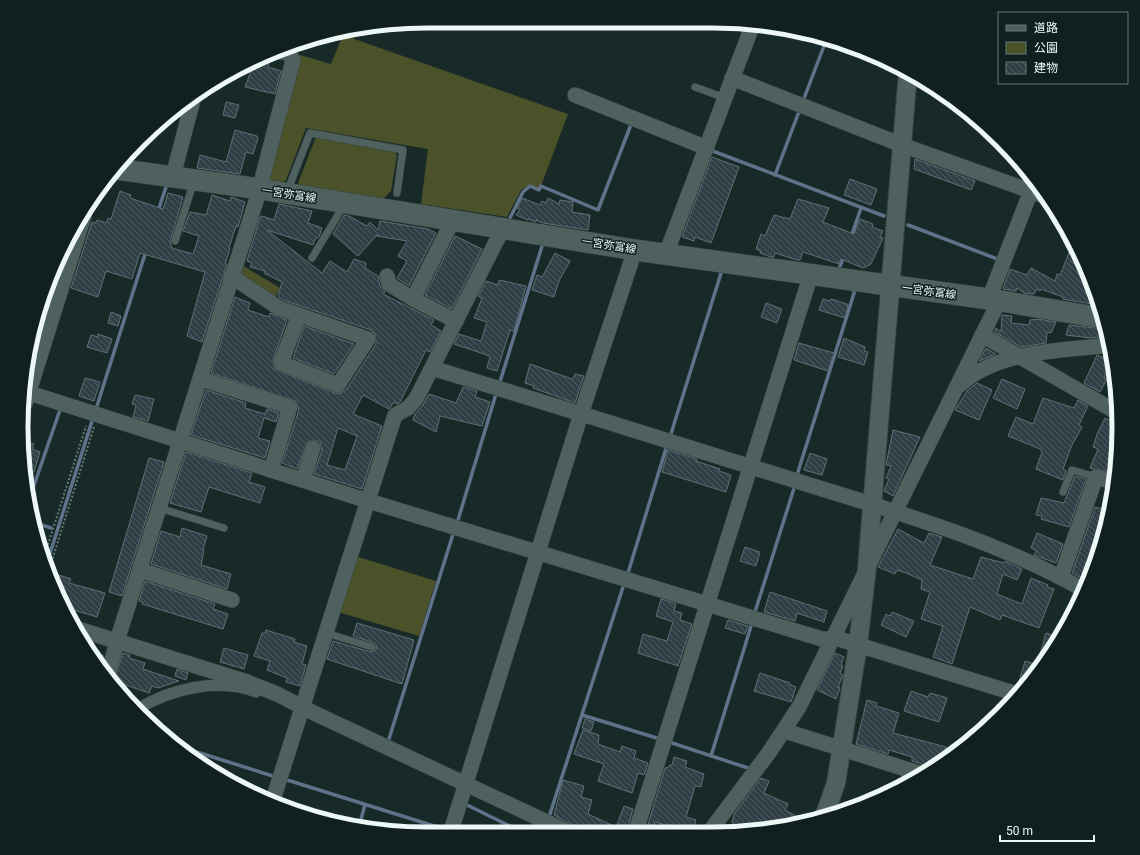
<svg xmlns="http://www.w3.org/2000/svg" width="1140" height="855" viewBox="0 0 1140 855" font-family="Roboto,'Noto Sans JP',sans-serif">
  <defs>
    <pattern id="building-back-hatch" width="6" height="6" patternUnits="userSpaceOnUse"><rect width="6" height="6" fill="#2f3f45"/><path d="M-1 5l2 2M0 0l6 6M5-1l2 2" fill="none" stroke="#4d5c60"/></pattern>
  </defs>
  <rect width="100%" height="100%" fill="#182a28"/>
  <g fill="#4b5229">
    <polygon points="343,35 568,114 541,186 538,188 530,185 521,190 507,217 421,204 428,149 306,128 286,180 283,183 267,180 300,55 331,64"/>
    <polygon points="316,137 394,151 397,155 391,191 383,199 300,186 298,183"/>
    <polygon points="242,265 280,288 275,298 241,277"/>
    <polygon points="355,556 436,581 419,636 338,612"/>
  </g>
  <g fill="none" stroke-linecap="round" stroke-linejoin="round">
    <g stroke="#5e728a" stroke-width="3.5">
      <polyline points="803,101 827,38"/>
      <polyline points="710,150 884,216"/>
      <polyline points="775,175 800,109"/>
      <polyline points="158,211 166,187"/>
      <polyline points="510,218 523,192 530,186 539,190 541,186 598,210 632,122"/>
      <polyline points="908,225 1000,260"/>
      <polyline points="851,237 861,208"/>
      <polyline points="839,269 844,256"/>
      <polyline points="499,385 543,243"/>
      <polyline points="96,409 146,251"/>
      <polyline points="670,437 722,270 724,271"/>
      <polyline points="797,475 855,290 852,290"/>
      <polyline points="30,497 61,407"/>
      <polyline points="458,520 496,394"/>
      <polyline points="36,523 51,528"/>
      <polyline points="46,566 93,418"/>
      <polyline points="628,573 667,445"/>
      <polyline points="755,612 795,485"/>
      <polyline points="582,715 660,739"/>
      <polyline points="388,742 454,531"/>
      <polyline points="669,742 748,768"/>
      <polyline points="178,746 276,777"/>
      <polyline points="711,756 752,623"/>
      <polyline points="194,759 196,752"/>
      <polyline points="284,779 447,830"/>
      <polyline points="464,805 465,804 520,831"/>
      <polyline points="549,817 624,584 622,583"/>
      <polyline points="359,826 365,805"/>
    </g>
  </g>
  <g fill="url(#building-back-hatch)" stroke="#5e7076" fill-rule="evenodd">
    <polygon points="270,57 268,67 281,71 275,94 245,87 254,63"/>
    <polygon points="226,102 239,105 235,118 223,115"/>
    <polygon points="235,130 257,136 258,138 253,154 246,152 240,174 197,168 200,155 226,162"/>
    <polygon points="712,157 739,167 711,243 695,237 694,241 682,237"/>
    <polygon points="915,159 975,181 971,190 914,169"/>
    <polygon points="850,179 877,189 871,205 844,195"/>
    <polygon points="120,191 131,195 130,198 163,209 168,193 183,197 170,242 172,248 193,254 199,236 183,231 190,212 206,215 212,195 230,201 231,197 245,202 238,227 236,226 229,248 230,249 225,264 227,264 202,342 187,336 205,272 140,253 132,279 106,271 98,297 71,288 92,222 96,223 97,220 107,223 108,218 111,219"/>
    <polygon points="522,198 540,205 542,201 546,203 548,198 559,204 560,200 573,202 572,212 590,215 588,230 543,223 536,220 536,222 528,219 528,220 516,215 520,210 517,208"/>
    <polygon points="798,199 829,208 823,222 828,224 854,234 860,219 873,224 872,227 883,231 880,237 883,238 871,264 863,268 841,259 839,264 803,252 800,260 797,260 775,253 774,257 771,257 760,253 761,251 756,249 761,234 765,236 774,215 790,219"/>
    <path d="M279 204 312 211 308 223 322 228 319 237 315 239 313 245 267 230 322 273 330 261 347 272 354 259 366 263 365 268 378 276 380 286 385 292 383 294 434 320 431 325 441 331 430 352 426 350 400 402 397 404 394 402 389 409 363 395 353 414 382 426 362 489 314 474 322 450 320 442 316 440 307 442 297 469 282 463 299 410 296 401 211 373 235 297 250 303 248 310 269 317 270 313 287 320 273 360 274 369 335 393 339 394 346 390 376 344 375 334 371 330 283 300 278 296 282 282 264 273 265 271 250 267 252 263 247 261 260 217 262 216 274 220ZM338 428 357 436 345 470 327 465Z"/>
    <polygon points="344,215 349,216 367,226 370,222 378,230 380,221 428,229 436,233 409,286 397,278 407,261 398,256 407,241 377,236 378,234 358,256 333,234"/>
    <polygon points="455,236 482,249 452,309 425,295"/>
    <polygon points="1073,243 1088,272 1098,305 1063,299 1063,297 1041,289 1040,291 1037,289 1034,294 1024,293 1017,288 1016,291 1003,289 1010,269 1027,275 1031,268 1055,281 1057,274 1060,275"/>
    <polygon points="555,253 570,261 559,281 554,297 532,290 537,275 542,277"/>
    <polygon points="499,280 526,286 514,331 510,330 497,371 487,368 490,356 454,344 459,334 481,341 487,322 474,318 482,298 478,296 486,281 498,285"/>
    <polygon points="823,299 830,301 831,299 847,304 848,307 845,318 819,310"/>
    <polygon points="766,303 782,309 777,323 761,317"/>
    <polygon points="111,312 121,316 118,326 108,323"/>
    <polygon points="1002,315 1012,316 1011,323 1029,325 1030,320 1038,319 1056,322 1051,333 1047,332 1046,343 1021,347 994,332 996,328 1001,332"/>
    <polygon points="1069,325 1105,329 1108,336 1091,338 1066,335"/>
    <polygon points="304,326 354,344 334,374 293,358"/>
    <polygon points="98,334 112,339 107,353 87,347 91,335 98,337"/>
    <polygon points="844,338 865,347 864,351 868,352 864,365 838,357"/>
    <polygon points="799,343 834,353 828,371 794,360"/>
    <polygon points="986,348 996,354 979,361"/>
    <polygon points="1097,355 1112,361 1104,377 1107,379 1100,392 1084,383"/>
    <polygon points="530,364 572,379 573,379 575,374 584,376 575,403 533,388 534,386 525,383"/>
    <polygon points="85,378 100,382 94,401 79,396"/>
    <polygon points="1002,379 1025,389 1017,409 993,398"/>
    <polygon points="977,383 992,390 979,420 955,410 967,391"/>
    <polygon points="463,387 477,391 475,397 490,402 482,426 440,416 436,432 413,420 415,414 423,405 429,394 456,403"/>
    <polygon points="206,390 246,403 245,408 265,414 267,409 279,413 276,422 264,418 258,438 270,441 265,458 191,435"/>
    <polygon points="135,395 154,399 148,421 133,417 136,405 132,404"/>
    <polygon points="1043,398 1074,408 1078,400 1088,406 1079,425 1082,427 1071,447 1063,469 1066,471 1063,480 1036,469 1042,452 1040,449 1008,436 1016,417 1033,424"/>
    <polygon points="1105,418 1119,425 1115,473 1090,468 1098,449 1093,447 1097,434"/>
    <polygon points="893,430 920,437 893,496 884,491 889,479 886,478 891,466 886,465"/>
    <polygon points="24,440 34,444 32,449 40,452 34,472 26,470 26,472 22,454"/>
    <polygon points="668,450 697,459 696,461 720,469 719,471 731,475 726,492 662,472"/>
    <polygon points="186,452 252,473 249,482 265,487 260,503 209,487 201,512 170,503"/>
    <polygon points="810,453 827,459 822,475 804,470"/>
    <polygon points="149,458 164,462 122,596 109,592"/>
    <polygon points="1075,476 1086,479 1069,527 1041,519 1042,516 1036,515 1041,498 1064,503"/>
    <polygon points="1095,507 1110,511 1089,582 1072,573"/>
    <polygon points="182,528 207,536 203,549 204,550 201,565 231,574 227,589 151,564 161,531 180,537"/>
    <polygon points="898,529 924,543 929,533 942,537 930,565 973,579 981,557 1004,563 1005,561 1022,569 1017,580 1003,574 997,594 1022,604 1031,578 1048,585 1047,587 1054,589 1039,628 1002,615 1000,620 970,607 952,664 933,657 943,626 921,619 930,592 921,589 922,580 906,573 897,570 895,574 878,567"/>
    <polygon points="1037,533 1063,544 1056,563 1034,555 1037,551 1031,548"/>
    <polygon points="745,547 760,552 756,566 740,561"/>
    <polygon points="56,574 71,579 69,583 105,593 97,617 67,608 54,582"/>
    <polygon points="145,581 215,604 213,609 228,614 223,629 142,604 143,602 139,601"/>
    <polygon points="770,592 827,611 824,622 797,613 795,621 764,612"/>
    <polygon points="661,599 676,604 674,611 682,613 680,620 692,624 678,666 638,653 643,634 667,641 673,622 656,616"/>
    <polygon points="892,612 914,621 906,637 881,625 886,614 890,616"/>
    <polygon points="728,620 748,626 745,634 725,628"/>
    <polygon points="357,623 414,640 402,684 327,659 333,641 371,652 376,650 377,646 375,643 353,636"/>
    <polygon points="266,630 295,639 294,642 307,646 302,664 306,665 300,686 286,682 287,678 267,670 270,661 254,656 262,633 265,633"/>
    <polygon points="1046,633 1059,637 1051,653 1023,687 1018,685 1025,661 1037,665"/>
    <polygon points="224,648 248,655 244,669 220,662"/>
    <polygon points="88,651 104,656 101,667 90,654"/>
    <polygon points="123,653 130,655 129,658 145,663 143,669 179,681 158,688 152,686 149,693 114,681"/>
    <polygon points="835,653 844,657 841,665 843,666 840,673 843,675 838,687 840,688 836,699 817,690"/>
    <polygon points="177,669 188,673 186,680 175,676"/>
    <polygon points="760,673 790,683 790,685 796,687 791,702 754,691"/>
    <polygon points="911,691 928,697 930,693 947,698 939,722 904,711"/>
    <polygon points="867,700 877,703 876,706 899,713 893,733 946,747 943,756 948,758 930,770 925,765 912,761 912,757 889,750 888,754 856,744"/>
    <polygon points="585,719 594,722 591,731 582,728"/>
    <polygon points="583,730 599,735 598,744 620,752 622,746 636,751 634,758 648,763 644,775 638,773 632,793 598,781 604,764 574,754"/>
    <polygon points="674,757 687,761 685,767 704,774 701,787 695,786 686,817 696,820 693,831 684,831 655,822 652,831 646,831 665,768 669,767 670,765 672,765"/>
    <polygon points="761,778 769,781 764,793 788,804 785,810 796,816 796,822 765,831 750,831 732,823 734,814"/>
    <polygon points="563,780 584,786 581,797 592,800 588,814 616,827 624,806 633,809 627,831 583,831 554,815"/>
  </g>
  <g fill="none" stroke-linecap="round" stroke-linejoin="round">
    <g stroke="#364443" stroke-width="8">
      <g id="service">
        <polyline points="695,87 725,98"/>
        <polyline points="287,192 310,133 403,150 397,193"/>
        <polyline points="175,241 194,181"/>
        <polyline points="312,258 344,205"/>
        <polyline points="1063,492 1072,470 1096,477"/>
        <polyline points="159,508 224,528"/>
        <polyline points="326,633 372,647"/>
      </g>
    </g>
    <g stroke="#364443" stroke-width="12">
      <path id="pedestrian" d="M136 710C170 689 218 677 256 692"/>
    </g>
    <g stroke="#364443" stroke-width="16">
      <g id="minor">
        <polyline points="732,78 902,145 1047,197"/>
        <polyline points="575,95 707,148"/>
        <polyline points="173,176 194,96"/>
        <polyline points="666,254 753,24"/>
        <polyline points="231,276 279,308 368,339 338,385 281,363 299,315"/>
        <polyline points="387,276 389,284 413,299 456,321"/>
        <polyline points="413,299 453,220"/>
        <polyline points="989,299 1034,183"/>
        <polyline points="982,335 1118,413"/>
        <path d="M432 368C555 406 677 443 800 482 896 512 996 540 1084 590"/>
        <polyline points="201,379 290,407 271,470"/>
        <path d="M960 385C998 350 1061 351 1110 345"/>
        <polyline points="26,392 362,499 822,639 839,639 1017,694"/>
        <polyline points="25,404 84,216"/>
        <polyline points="303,480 313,448"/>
        <polyline points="140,570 232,600"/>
        <polyline points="1061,577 1096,477 1114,482"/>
        <polyline points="78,629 247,682 277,694 316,714 549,823"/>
        <polyline points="108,675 117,641 257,198 293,60 288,53 281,52"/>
        <polyline points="785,731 922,774"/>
        <polyline points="272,803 395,415 408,408 416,399 503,228"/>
        <polyline points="451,831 581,414 635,250"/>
        <polyline points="547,831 549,823 566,831"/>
        <polyline points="636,831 811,274"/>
        <polyline points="710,831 768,754 799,707 999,301"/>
      </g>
    </g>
    <g stroke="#364443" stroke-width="20">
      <polyline id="tertiary" points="825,814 836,783 858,645 867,568 908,72"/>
    </g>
    <g stroke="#364443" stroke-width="22">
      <polyline id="secondary" points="116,169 260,189 635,250 989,299 1102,318"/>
    </g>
    <g stroke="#697877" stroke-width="2" stroke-dasharray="2 2" stroke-linecap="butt">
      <polyline points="43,560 86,426"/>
      <polyline points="49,570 94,427"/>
    </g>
    <use href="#service" stroke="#4e615f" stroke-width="7"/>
    <use href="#pedestrian" stroke="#4e615f" stroke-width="11"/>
    <use href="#minor" stroke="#4e615f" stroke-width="15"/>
    <use href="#tertiary" stroke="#4e615f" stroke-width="18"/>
    <use href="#secondary" stroke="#4e615f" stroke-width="21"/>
  </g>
  <g text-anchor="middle" stroke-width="3" stroke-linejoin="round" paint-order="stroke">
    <g font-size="11" fill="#ecf7f6" stroke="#0f201e">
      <text transform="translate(289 194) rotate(9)" y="4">一宮弥富線</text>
      <text transform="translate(609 245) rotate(9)" y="4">一宮弥富線</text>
      <text transform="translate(929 291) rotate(8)" y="4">一宮弥富線</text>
    </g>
  </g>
  <path d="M0 0H1140V855H0ZM427 28H713A399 399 0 0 1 1112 427V428A399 399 0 0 1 713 827H427A399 399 0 0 1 28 428V427A399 399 0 0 1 427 28Z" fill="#0f201e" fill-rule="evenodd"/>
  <path fill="none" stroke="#ecf7f6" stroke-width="5" d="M427 28H713A399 399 0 0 1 1112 427V428A399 399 0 0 1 713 827H427A399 399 0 0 1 28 428V427A399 399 0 0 1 427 28Z"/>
  <rect x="998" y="12" width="130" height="72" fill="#0f201e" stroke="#677674"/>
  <rect x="1006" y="25" width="20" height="6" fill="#4e615f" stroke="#677674"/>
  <text x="1034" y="32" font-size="12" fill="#ecf7f6">道路</text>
  <rect x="1006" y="42" width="20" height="12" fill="#4b5229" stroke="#677674"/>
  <text x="1034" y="52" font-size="12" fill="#ecf7f6">公園</text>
  <rect x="1006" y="62" width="20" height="12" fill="url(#building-back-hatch)" stroke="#677674"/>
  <text x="1034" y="72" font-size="12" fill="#ecf7f6">建物</text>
  <path d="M1000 835v6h94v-6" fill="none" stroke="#ecf7f6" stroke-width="2"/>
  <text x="1006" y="835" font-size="12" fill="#ecf7f6" stroke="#0f201e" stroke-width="3" paint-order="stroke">50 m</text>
</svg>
